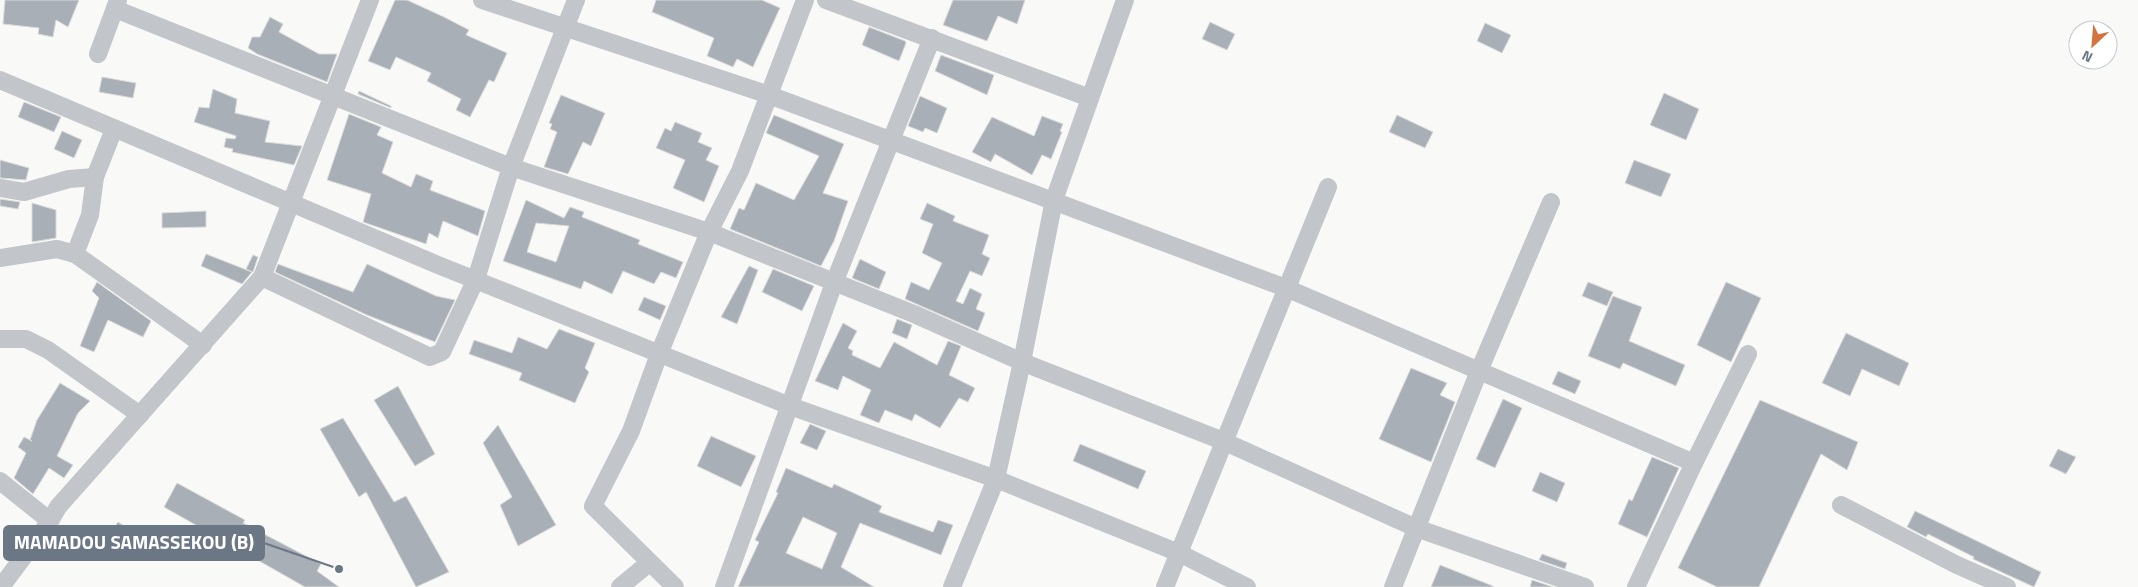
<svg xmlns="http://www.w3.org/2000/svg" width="2138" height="587" viewBox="0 0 2138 587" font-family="'Titillium Web',sans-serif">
  <rect width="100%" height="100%" fill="#f9f9f8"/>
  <g fill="#a9afb6" stroke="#dbdbda" fill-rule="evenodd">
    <polygon points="5,0 79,0 68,27 56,20 53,37 38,34 39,28 3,24"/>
    <polygon points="395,0 407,0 444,17 469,30 466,35 507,53 494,82 489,80 470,117 456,110 461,99 427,81 431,73 396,57 390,70 368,61"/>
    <polygon points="656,0 762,0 780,8 753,67 737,59 733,67 707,56 714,38 652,12"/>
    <polygon points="953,0 1025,0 1017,24 998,16 987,41 943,25"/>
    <polygon points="270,17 283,24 279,32 319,54 337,54 327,82 257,54 248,48 252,37 260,37"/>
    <polygon points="1210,22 1235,34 1227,50 1202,39"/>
    <polygon points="1485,23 1511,35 1502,53 1477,41"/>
    <polygon points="869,27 905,41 906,43 899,61 862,45"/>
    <polygon points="941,55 994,75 987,95 935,71"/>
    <polygon points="102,77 136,83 133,98 99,92"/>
    <polygon points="213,89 237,99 235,113 270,121 265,142 302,146 294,165 232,152 233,149 224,147 226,138 235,139 236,136 194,122 199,107 209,108"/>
    <polygon points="359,91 391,106 391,108 358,94"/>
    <polygon points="1664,93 1699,109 1686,140 1650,125"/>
    <polygon points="561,95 605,113 591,146 583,142 568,174 544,167 557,132 550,129 552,124 549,123"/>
    <polygon points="920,96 947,108 937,133 925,128 923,132 908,126"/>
    <polygon points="24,102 61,117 54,132 18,117"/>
    <polygon points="349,114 381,127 377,135 393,142 382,173 411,187 416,174 433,181 430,190 485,211 478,236 443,221 438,238 429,233 426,244 363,222 371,194 327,180"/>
    <polygon points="774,115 844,144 823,193 848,201 834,241 821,266 730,229 739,208 744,210 756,183 794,200 819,156 766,133"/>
    <polygon points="1397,115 1433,132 1425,148 1389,132"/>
    <polygon points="1042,116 1063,124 1060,131 1062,132 1051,159 1042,155 1032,175 995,154 991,162 972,152 992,117 1034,136"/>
    <polygon points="675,122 702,133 698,142 712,148 706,160 719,166 704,202 673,188 685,160 656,148 665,128 671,131"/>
    <polygon points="62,131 82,140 74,158 54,149"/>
    <polygon points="0,160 29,168 26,180 0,178"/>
    <polygon points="1634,160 1671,174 1661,197 1625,183"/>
    <polygon points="0,199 20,202 18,209 0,206"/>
    <path d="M526 200 564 218 570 207 584 212 582 217 640 240 638 244 683 262 676 278 661 272 654 284 623 271 612 294 584 281 581 289 503 261ZM536 223 569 226 556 262 527 252Z"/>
    <polygon points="32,203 56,210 56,238 32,242"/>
    <polygon points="927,203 955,216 953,221 989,235 982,254 990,258 982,276 970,271 956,301 963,304 970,288 982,294 976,309 985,313 978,331 905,299 911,282 929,290 942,263 922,253 933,224 920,219"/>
    <polygon points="206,211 206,227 162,228 162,213"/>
    <polygon points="206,254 252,272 242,284 201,266"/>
    <polygon points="253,255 258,257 253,272 246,269"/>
    <polygon points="860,259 886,272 879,289 852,278"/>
    <polygon points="278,264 353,292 367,264 436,296 455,300 435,342 367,315 275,272"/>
    <polygon points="749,266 758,270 737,324 721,317"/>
    <polygon points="773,269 814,286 802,311 762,292"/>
    <polygon points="97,282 151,321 143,337 108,320 94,352 80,346 99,298 92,291"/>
    <polygon points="1588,282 1613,292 1607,306 1582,296"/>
    <polygon points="1726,282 1761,298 1731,362 1697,345"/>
    <polygon points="1613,296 1642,307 1629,341 1685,365 1676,386 1623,363 1620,369 1588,356"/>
    <polygon points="644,297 666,306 660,320 638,310"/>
    <polygon points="897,319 912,325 907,339 892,333"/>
    <polygon points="843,323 857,331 848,348 853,351 852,355 880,368 894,342 937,365 948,341 961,346 949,375 975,388 968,402 959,398 940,428 915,414 912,421 885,410 879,423 860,415 871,390 843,376 838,390 815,381"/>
    <polygon points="559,329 595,343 585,368 589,372 575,403 519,380 522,373 469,354 474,340 512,353 518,337 547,349"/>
    <polygon points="1846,333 1909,363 1899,386 1862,369 1850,396 1822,383"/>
    <polygon points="1411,368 1447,383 1440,395 1455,402 1431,462 1379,439"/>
    <polygon points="1558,371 1581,381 1575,394 1552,384"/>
    <polygon points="60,383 90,401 78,413 57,456 73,465 64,478 49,468 33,494 14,478 26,453 18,447 24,437 32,441 30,440 37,420"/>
    <polygon points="398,386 435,454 415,466 374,400"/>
    <polygon points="1503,399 1522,408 1495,468 1476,459"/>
    <polygon points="1760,400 1858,442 1847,470 1821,454 1759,587 1717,587 1678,568"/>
    <polygon points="343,418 394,502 406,496 449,572 416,587 366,492 359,497 320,429"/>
    <polygon points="810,424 826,431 817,450 800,443"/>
    <polygon points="498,425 556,525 518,546 500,505 512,497 483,443"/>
    <polygon points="711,436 756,456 741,487 697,466"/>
    <polygon points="1080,444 1146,471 1138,489 1073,461"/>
    <polygon points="2058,449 2076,457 2066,474 2049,466"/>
    <polygon points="1652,457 1679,468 1647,537 1618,524 1629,499 1632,501"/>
    <path d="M786 468 832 488 834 484 882 506 879 512 933 532 938 520 953 525 941 555 860 523 841 567 874 587H738L759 542 755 540 778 493 776 492ZM803 517 837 533 822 569 786 553Z"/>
    <polygon points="1540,472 1565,483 1557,502 1532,491"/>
    <polygon points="177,483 245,520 243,523 321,564 317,571 339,587 305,587 164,507"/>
    <polygon points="1915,511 2041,572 2034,587 1973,559 1974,557 1928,534 1926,537 1907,527"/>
    <polygon points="118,522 136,534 123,549 108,536"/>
    <polygon points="1542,554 1567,563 1565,569 1539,560"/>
    <polygon points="1440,565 1493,586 1493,587 1431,587"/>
    <polygon points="1532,580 1553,587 1530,587"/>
  </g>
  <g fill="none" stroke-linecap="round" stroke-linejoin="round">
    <g stroke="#c2c5c9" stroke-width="18">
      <polyline points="482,0 769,95 1286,288 1694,463"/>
      <polyline points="826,0 1090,98"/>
      <polyline points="115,9 511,167 709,232 914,314 1022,362 1223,441 1416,528 1585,587"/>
      <polyline points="98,54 118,0"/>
      <polyline points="0,80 438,265 790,406 996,479 1179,553 1247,587"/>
      <polyline points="0,188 24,192 69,179 95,177"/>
      <polyline points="75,254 90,215 95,177 114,129"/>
      <polyline points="0,258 57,249 75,254 203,345"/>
      <polyline points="262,277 430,357 442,352 476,279 511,167 576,0"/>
      <polyline points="0,339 26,339 48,350 140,415"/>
      <polyline points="0,481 50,521"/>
      <polyline points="1841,505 1957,565 2007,587"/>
      <polyline points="1,587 50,521 58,507 262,277 370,0"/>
      <polyline points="620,587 649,563"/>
      <polyline points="675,587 593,506 631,431 659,354 709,232 740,171 805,0"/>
      <polyline points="724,587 834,283 932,38"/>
      <polyline points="952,587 996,479 1022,362 1054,200 1125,0"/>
      <polyline points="1165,587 1328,187"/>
      <polyline points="1393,587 1479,371 1551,202"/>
      <polyline points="1636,587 1694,463 1748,354"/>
    </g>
  </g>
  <path fill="none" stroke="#6c7786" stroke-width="2" d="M339 569L264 543"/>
  <circle fill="#6c7786" stroke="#fff" stroke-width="2" cx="339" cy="569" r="5"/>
  <rect fill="#6c7786" stroke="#6c7786" stroke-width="2" x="4" y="526" width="260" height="34" rx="5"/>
  <g font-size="19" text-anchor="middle" font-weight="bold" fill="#fff">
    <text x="134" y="549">MAMADOU SAMASSEKOU (B)</text>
  </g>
  <g transform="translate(2093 45) rotate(206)"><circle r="24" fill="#ffffff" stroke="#c4c9cf"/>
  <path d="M0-4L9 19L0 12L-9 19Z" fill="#d3733e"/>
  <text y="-8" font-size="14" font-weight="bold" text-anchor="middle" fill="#6c7786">N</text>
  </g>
</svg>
